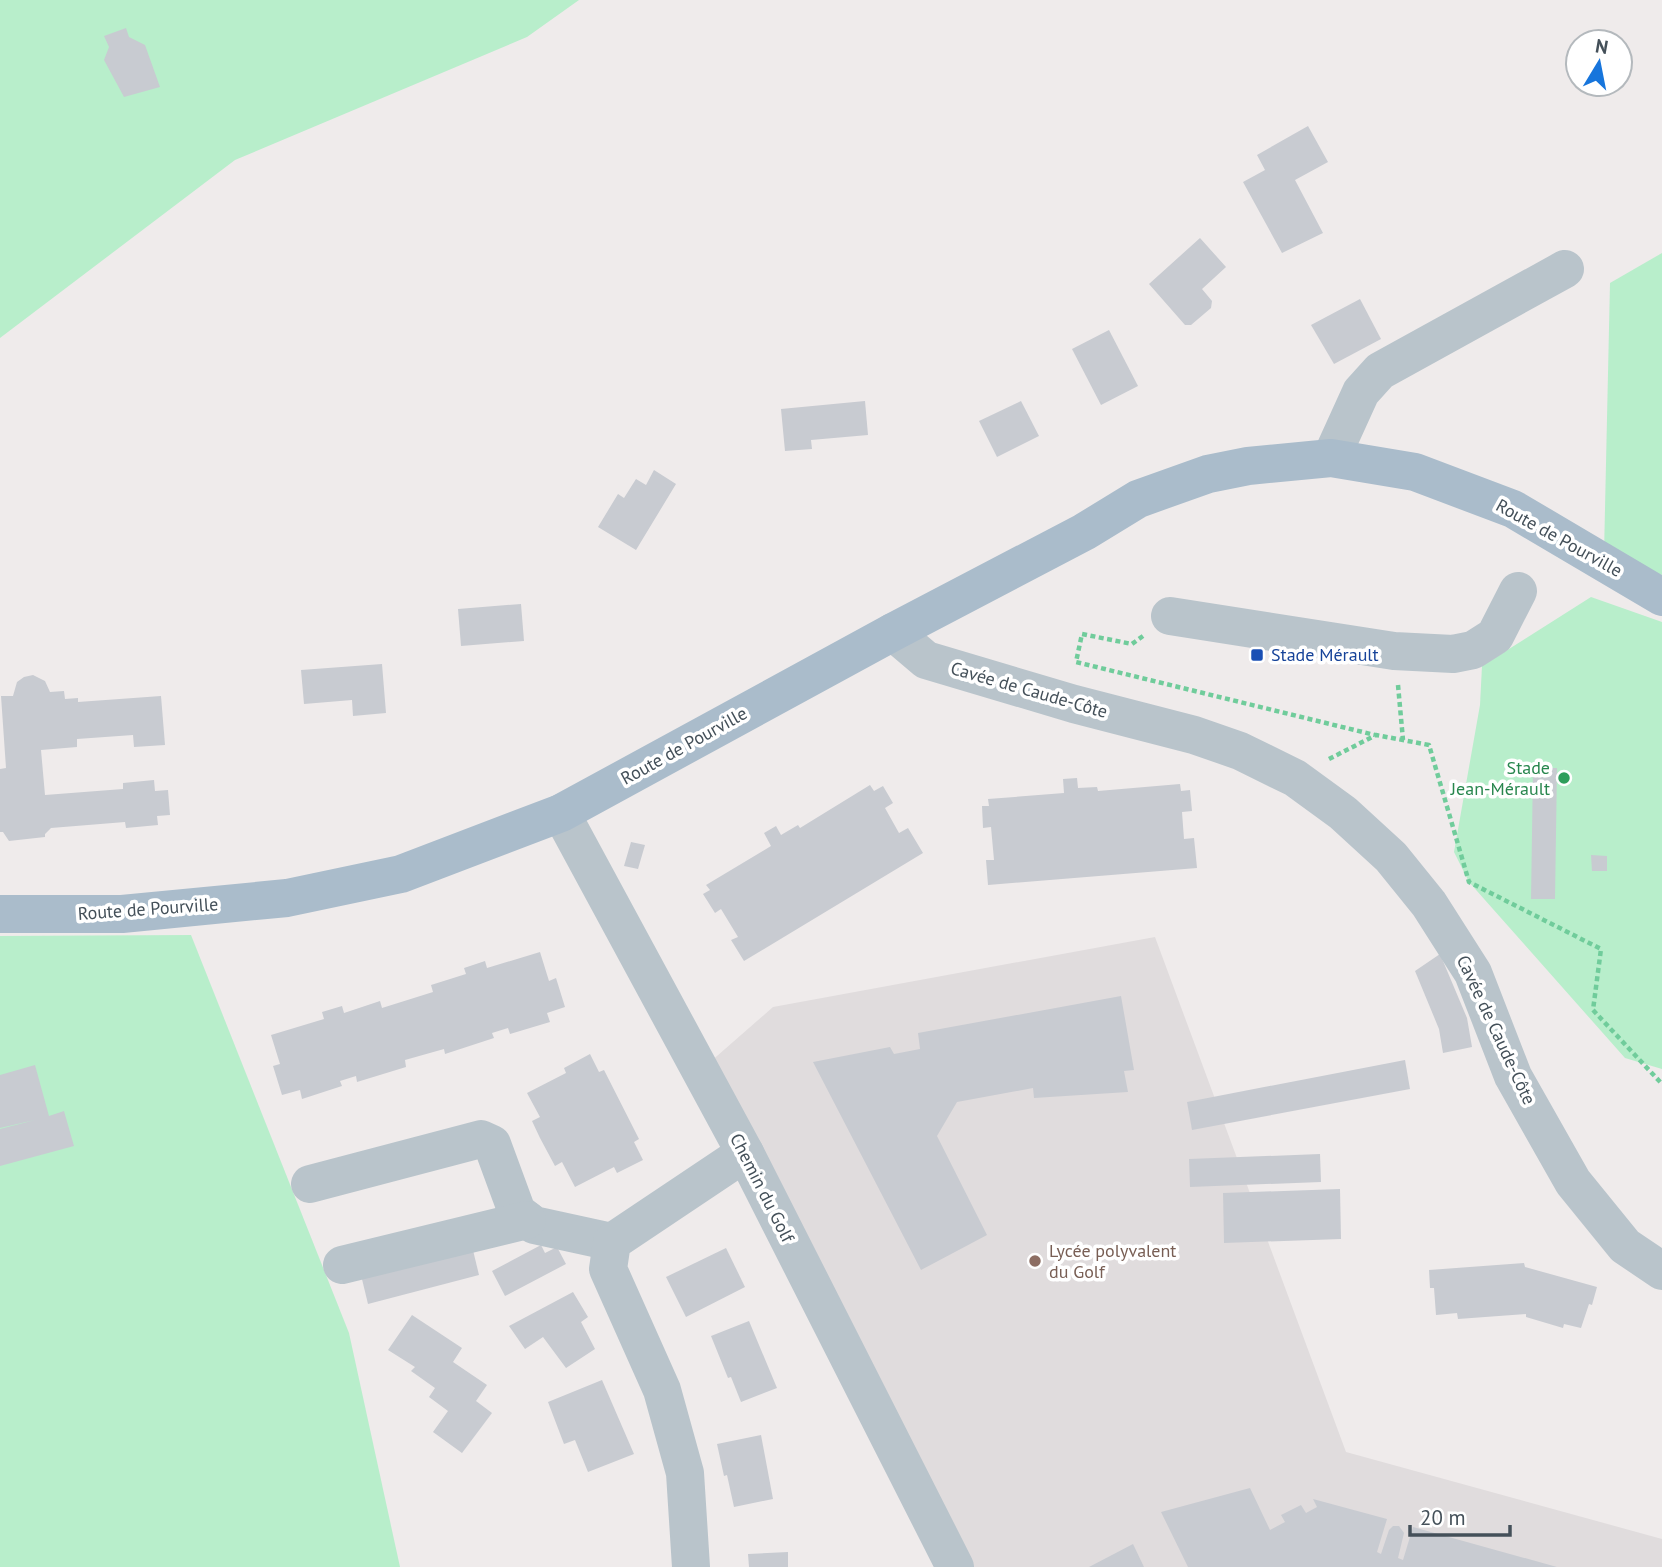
<svg xmlns="http://www.w3.org/2000/svg" width="1662" height="1567" viewBox="0 0 1662 1567" font-family="'PT Sans',sans-serif">
  <rect width="100%" height="100%" fill="#efebeb"/>
  <polygon fill="#e0dcdd" points="1155,937 1346,1452 1662,1539 1662,1567 945,1567 701,1070 773,1007"/>
  <g fill="#b8eecb">
    <polygon points="0,0 579,0 527,37 235,160 0,338"/>
    <polygon points="1662,253 1662,575 1604,554 1610,283"/>
    <polygon points="1591,597 1662,622 1662,1069 1625,1058 1469,882 1454,852 1480,705 1482,666"/>
    <polygon points="191,935 349,1333 400,1567 0,1567 0,936"/>
  </g>
  <g fill="#c8cbd1">
    <polygon points="126,28 129,37 145,45 160,87 124,97 104,60 109,47 104,36"/>
    <polygon points="1308,126 1328,162 1295,180 1323,233 1282,253 1243,182 1265,170 1257,155"/>
    <polygon points="1200,238 1226,267 1202,289 1212,301 1211,308 1191,325 1185,325 1149,284"/>
    <polygon points="1360,299 1381,339 1334,364 1311,325"/>
    <polygon points="1109,330 1138,386 1101,405 1072,349"/>
    <polygon points="865,401 868,435 811,440 812,449 785,451 781,409"/>
    <polygon points="1021,401 1039,436 997,457 979,421"/>
    <polygon points="654,470 676,484 636,550 598,527 618,494 624,498 636,479 646,485"/>
    <polygon points="521,604 524,641 461,646 458,609"/>
    <polygon points="382,664 386,713 353,716 352,700 304,704 301,670"/>
    <polygon points="33,675 45,681 50,692 64,691 65,699 78,698 78,702 161,696 165,745 134,747 133,735 77,739 77,747 41,750 45,795 123,789 123,783 154,780 155,791 168,790 170,815 157,816 158,825 126,828 125,822 51,828 45,834 45,837 9,841 3,832 0,832 0,769 6,768 1,696 13,696 17,682 24,677"/>
    <polygon points="1533,768 1557,768 1555,899 1531,899"/>
    <polygon points="1077,778 1078,788 1097,787 1098,791 1180,784 1181,791 1190,790 1192,811 1182,812 1184,839 1194,838 1197,868 988,885 986,860 994,860 991,827 983,828 982,806 989,806 988,799 1064,793 1063,779"/>
    <polygon points="870,785 874,791 883,786 893,803 885,808 899,833 908,828 923,853 744,961 731,940 738,937 721,909 715,913 703,894 710,890 706,885 771,846 764,833 776,826 781,835 798,825 800,828"/>
    <polygon points="631,842 645,845 638,869 624,866"/>
    <polygon points="1591,855 1607,856 1607,871 1592,871"/>
    <polygon points="540,952 549,981 556,978 565,1007 547,1013 550,1022 510,1034 508,1028 492,1033 494,1038 445,1054 444,1049 405,1060 406,1067 357,1082 356,1076 340,1081 342,1086 302,1099 300,1090 282,1095 273,1066 280,1064 271,1035 324,1019 322,1012 342,1006 344,1013 380,1001 382,1008 433,992 431,985 466,974 464,968 485,961 487,968"/>
    <polygon points="1440,954 1467,1018 1472,1047 1443,1053 1439,1029 1415,971"/>
    <polygon points="1121,996 1134,1070 1124,1071 1128,1092 1034,1098 1033,1088 957,1102 937,1136 987,1235 921,1270 813,1062 890,1047 894,1054 920,1049 918,1033"/>
    <polygon points="590,1054 599,1072 604,1070 639,1139 634,1142 643,1160 617,1173 614,1167 575,1187 562,1162 555,1166 540,1138 532,1121 540,1117 527,1093 566,1073 564,1068"/>
    <polygon points="1405,1060 1410,1089 1192,1130 1187,1102"/>
    <polygon points="35,1065 49,1116 64,1111 74,1146 0,1166 0,1129 35,1120 0,1128 0,1075"/>
    <polygon points="1320,1154 1321,1182 1190,1187 1189,1159"/>
    <polygon points="1340,1189 1341,1239 1224,1243 1223,1193"/>
    <polygon points="541,1245 545,1253 557,1247 566,1264 505,1296 492,1271"/>
    <polygon points="472,1246 479,1275 368,1304 361,1275"/>
    <polygon points="726,1248 745,1287 686,1317 666,1277"/>
    <polygon points="1524,1263 1525,1267 1597,1287 1592,1305 1589,1304 1581,1328 1564,1324 1563,1328 1526,1317 1526,1314 1458,1319 1457,1313 1436,1315 1434,1288 1430,1288 1429,1270"/>
    <polygon points="573,1292 588,1317 581,1322 595,1349 566,1368 543,1337 525,1349 509,1326"/>
    <polygon points="412,1315 462,1348 453,1362 487,1385 476,1401 492,1413 462,1453 433,1432 448,1411 429,1397 435,1388 411,1371 415,1367 388,1350"/>
    <polygon points="749,1321 777,1388 741,1402 731,1377 728,1378 711,1336"/>
    <polygon points="602,1380 634,1454 588,1472 575,1440 564,1444 548,1402"/>
    <polygon points="761,1435 773,1499 734,1507 727,1475 724,1476 717,1444"/>
    <polygon points="1250,1488 1270,1530 1285,1522 1281,1515 1301,1505 1306,1513 1317,1507 1313,1499 1387,1519 1377,1552 1381,1554 1389,1530 1393,1526 1399,1526 1404,1533 1398,1558 1403,1560 1413,1527 1557,1567 1188,1567 1161,1512"/>
    <polygon points="1133,1544 1144,1567 1089,1567"/>
    <polygon points="788,1552 788,1567 749,1567 748,1554"/>
  </g>
  <g fill="none" stroke-linecap="round" stroke-linejoin="round">
    <g stroke="#70cc9b" stroke-width="4.5" stroke-dasharray="5 3.5" stroke-linecap="butt">
      <polyline points="1143,636 1132,644 1082,634 1076,662 1375,735"/>
      <polyline points="1398,685 1403,740"/>
      <polyline points="1329,759 1376,735 1429,745 1469,882 1601,949 1593,1010 1662,1084"/>
    </g>
    <g stroke="#b9c4cb" stroke-width="38">
      <polyline points="1331,458 1361,392 1380,371 1565,269"/>
      <polyline points="1170,616 1394,651 1453,654 1473,650 1495,636 1518,591"/>
      <polyline points="893,632 926,660 1074,704 1194,735 1240,751 1295,778 1343,813 1391,857 1429,904 1473,973 1513,1076 1573,1182 1625,1246 1662,1271"/>
      <polyline points="561,813 745,1153 955,1567"/>
      <polyline points="310,1184 481,1139 492,1144 517,1212 534,1225 612,1242"/>
      <polyline points="342,1265 527,1220"/>
      <polyline points="691,1567 685,1473 662,1390 608,1269 612,1242 745,1153"/>
    </g>
    <polyline stroke="#aabccb" stroke-width="38" points="0,914 122,914 287,898 401,874 561,813 893,632 1084,532 1138,499 1208,474 1248,466 1331,458 1415,472 1513,509 1662,597"/>
  </g>
  <rect fill="#1a4fb4" stroke="#fff" stroke-width="2.5" x="1250" y="648" width="14" height="14" rx="3.5"/>
  <circle fill="#2e9e5b" stroke="#fff" stroke-width="2.5" cx="1564" cy="778" r="7"/>
  <circle fill="#8d6e63" stroke="#fff" stroke-width="2.5" cx="1035" cy="1261" r="7"/>
  <g text-anchor="middle" stroke-width="7" stroke-linejoin="round" paint-order="stroke">
    <g font-size="18" fill="#445059" stroke="#fff">
      <text transform="translate(1559 538) rotate(29)" y="6">Route de Pourville</text>
      <text transform="translate(1029 690) rotate(16)" y="6">Cavée de Caude-Côte</text>
      <text transform="translate(684 746) rotate(-29)" y="6">Route de Pourville</text>
      <text transform="translate(148 909) rotate(-4)" y="6">Route de Pourville</text>
      <text transform="translate(1496 1030) rotate(65)" y="6">Cavée de Caude-Côte</text>
      <text transform="translate(762 1188) rotate(63)" y="6">Chemin du Golf</text>
    </g>
    <g font-size="18" fill="#164399" stroke="#fff" text-anchor="start">
      <text x="1271" y="661">Stade Mérault</text>
    </g>
    <g font-size="18" fill="#27864d" stroke="#fff" text-anchor="end">
      <text x="1550" y="774">Stade<tspan x="1550" dy="21">Jean-Mérault</tspan></text>
    </g>
    <g font-size="18" fill="#785e54" stroke="#fff" text-anchor="start">
      <text x="1049" y="1257">Lycée polyvalent<tspan x="1049" dy="21">du Golf</tspan></text>
    </g>
  </g>
  <g transform="translate(1599 63) rotate(10)"><circle r="33" fill="#ffffff" stroke="#b4b9bd" stroke-width="2"/>
  <path d="M0-5L12 26L0 18L-12 26Z" fill="#1775dc"/>
  <text y="-10" font-size="19" font-weight="bold" text-anchor="middle" fill="#445059">N</text>
  </g>
  <path d="M1410 1525v10h100v-10" fill="none" stroke="#445059" stroke-width="3.5"/>
  <text x="1420" y="1525" font-size="21" fill="#445059" stroke="#ffffff" stroke-width="5" paint-order="stroke">20 m</text>
</svg>
